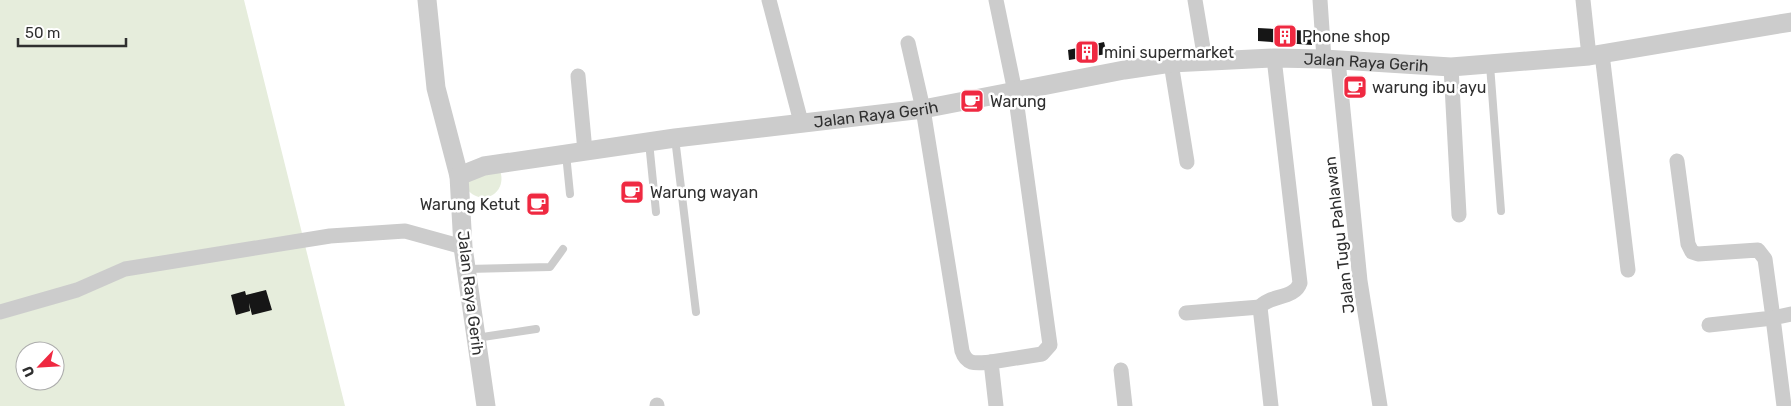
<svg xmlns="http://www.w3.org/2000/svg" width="1791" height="406" viewBox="0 0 1791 406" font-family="Rubik,sans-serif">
  <rect width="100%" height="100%" fill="#fff"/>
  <g fill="#e6eddc" fill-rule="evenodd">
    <path d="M0 0H244L345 406H0ZM25 351H55V381H25Z"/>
    <path d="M499 168C510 192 482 209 466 188L467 169Z"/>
  </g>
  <g fill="#161616">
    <polygon points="1258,28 1312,31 1312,45 1258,41"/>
    <polygon points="1104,42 1107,54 1069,60 1068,50"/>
    <polygon points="266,290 272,310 252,315 249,303 250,311 236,315 231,295 245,291 246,295"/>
  </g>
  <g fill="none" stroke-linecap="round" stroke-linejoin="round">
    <g stroke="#ccc" stroke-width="8">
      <polyline points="1490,65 1501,211"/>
      <polyline points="675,138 696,312"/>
      <polyline points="649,142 656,212"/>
      <polyline points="566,154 570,194"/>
      <polyline points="467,269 550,267 563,249"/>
      <polyline points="476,338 536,329"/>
    </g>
    <g stroke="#ccc" stroke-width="15">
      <polyline points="769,0 801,122"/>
      <polyline points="1195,0 1205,60"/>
      <polyline points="1320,0 1324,59"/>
      <polyline points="1583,0 1589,56"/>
      <path d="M908 43 923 109 962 351C967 366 977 363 991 362"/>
      <polyline points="1602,54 1628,270"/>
      <polyline points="1338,60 1360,281 1380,406"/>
      <polyline points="1171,63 1187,162"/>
      <polyline points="1451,67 1459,215"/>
      <polyline points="578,76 585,151"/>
      <polyline points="1677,161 1688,244 1692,252 1698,254 1758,250 1765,259 1773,318 1709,325"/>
      <polyline points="0,312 77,290 125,269 330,236 405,231 463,247"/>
      <polyline points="1186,313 1260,307"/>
      <polyline points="1121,370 1125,406"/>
      <polyline points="657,405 657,406"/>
      <polyline points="996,406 991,362 1042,354 1050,345 1015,92 996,0"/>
      <path d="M1271 406 1260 307C1269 295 1295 299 1300 283L1274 58"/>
      <polyline points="1784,406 1773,318 1791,314"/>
    </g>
    <g stroke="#ccc" stroke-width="19">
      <polyline points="427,0 436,88 459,176"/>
      <path id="s1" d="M486 406 463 247 459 176 484 166 675 138 923 109 1124 70 1171 63 1274 58 1324 59 1451 67 1589 56 1791 22"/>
    </g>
  </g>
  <defs>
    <g id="building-square" transform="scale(1.25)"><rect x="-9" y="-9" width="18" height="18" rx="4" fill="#ef2941" stroke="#fff"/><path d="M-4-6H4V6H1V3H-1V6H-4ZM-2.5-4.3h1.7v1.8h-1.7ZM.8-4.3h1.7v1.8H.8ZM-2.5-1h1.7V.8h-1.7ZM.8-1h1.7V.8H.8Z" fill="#fff"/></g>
    <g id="cafe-square" transform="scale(1.25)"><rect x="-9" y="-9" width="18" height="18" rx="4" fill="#ef2941" stroke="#fff"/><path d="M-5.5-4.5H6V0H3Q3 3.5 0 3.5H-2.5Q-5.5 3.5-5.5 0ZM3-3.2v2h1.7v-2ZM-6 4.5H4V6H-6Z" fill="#fff"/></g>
  </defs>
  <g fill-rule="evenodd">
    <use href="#building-square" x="1285" y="36"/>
    <use href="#building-square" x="1087" y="52"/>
    <use href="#cafe-square" x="1355" y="87"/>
    <use href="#cafe-square" x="972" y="101"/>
    <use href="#cafe-square" x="632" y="192"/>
    <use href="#cafe-square" x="538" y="204"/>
  </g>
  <g text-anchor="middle" stroke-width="5" stroke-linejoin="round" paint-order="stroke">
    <g font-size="16" fill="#2f2f2f" stroke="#fff" text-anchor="start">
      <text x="1302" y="42">Phone shop</text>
      <text x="1104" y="58">mini supermarket</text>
      <text x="1372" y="93">warung ibu ayu</text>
      <text x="990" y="107">Warung</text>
      <text x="650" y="198">Warung wayan</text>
      <text x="520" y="210" text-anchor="end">Warung Ketut</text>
    </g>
    <g font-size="16" fill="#2f2f2f" stroke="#fff">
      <text dy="6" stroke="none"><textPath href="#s1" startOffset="1149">Jalan Raya Gerih</textPath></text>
      <text dy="6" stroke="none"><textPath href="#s1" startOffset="654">Jalan Raya Gerih</textPath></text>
      <text transform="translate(1339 235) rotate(-97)" y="6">Jalan Tugu Pahlawan</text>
      <text transform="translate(471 293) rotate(83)" y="6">Jalan Raya Gerih</text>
    </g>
  </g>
  <g transform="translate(40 366) rotate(245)"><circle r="24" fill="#ffffff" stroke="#acacac"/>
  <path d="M0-4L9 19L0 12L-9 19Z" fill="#ef2941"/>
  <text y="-8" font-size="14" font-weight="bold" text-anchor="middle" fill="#2f2f2f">U</text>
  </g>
  <path d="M18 38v8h108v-8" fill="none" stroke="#2f2f2f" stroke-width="2.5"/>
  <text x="25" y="38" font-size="15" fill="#2f2f2f" stroke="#ffffff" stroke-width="4" paint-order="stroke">50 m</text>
</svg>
